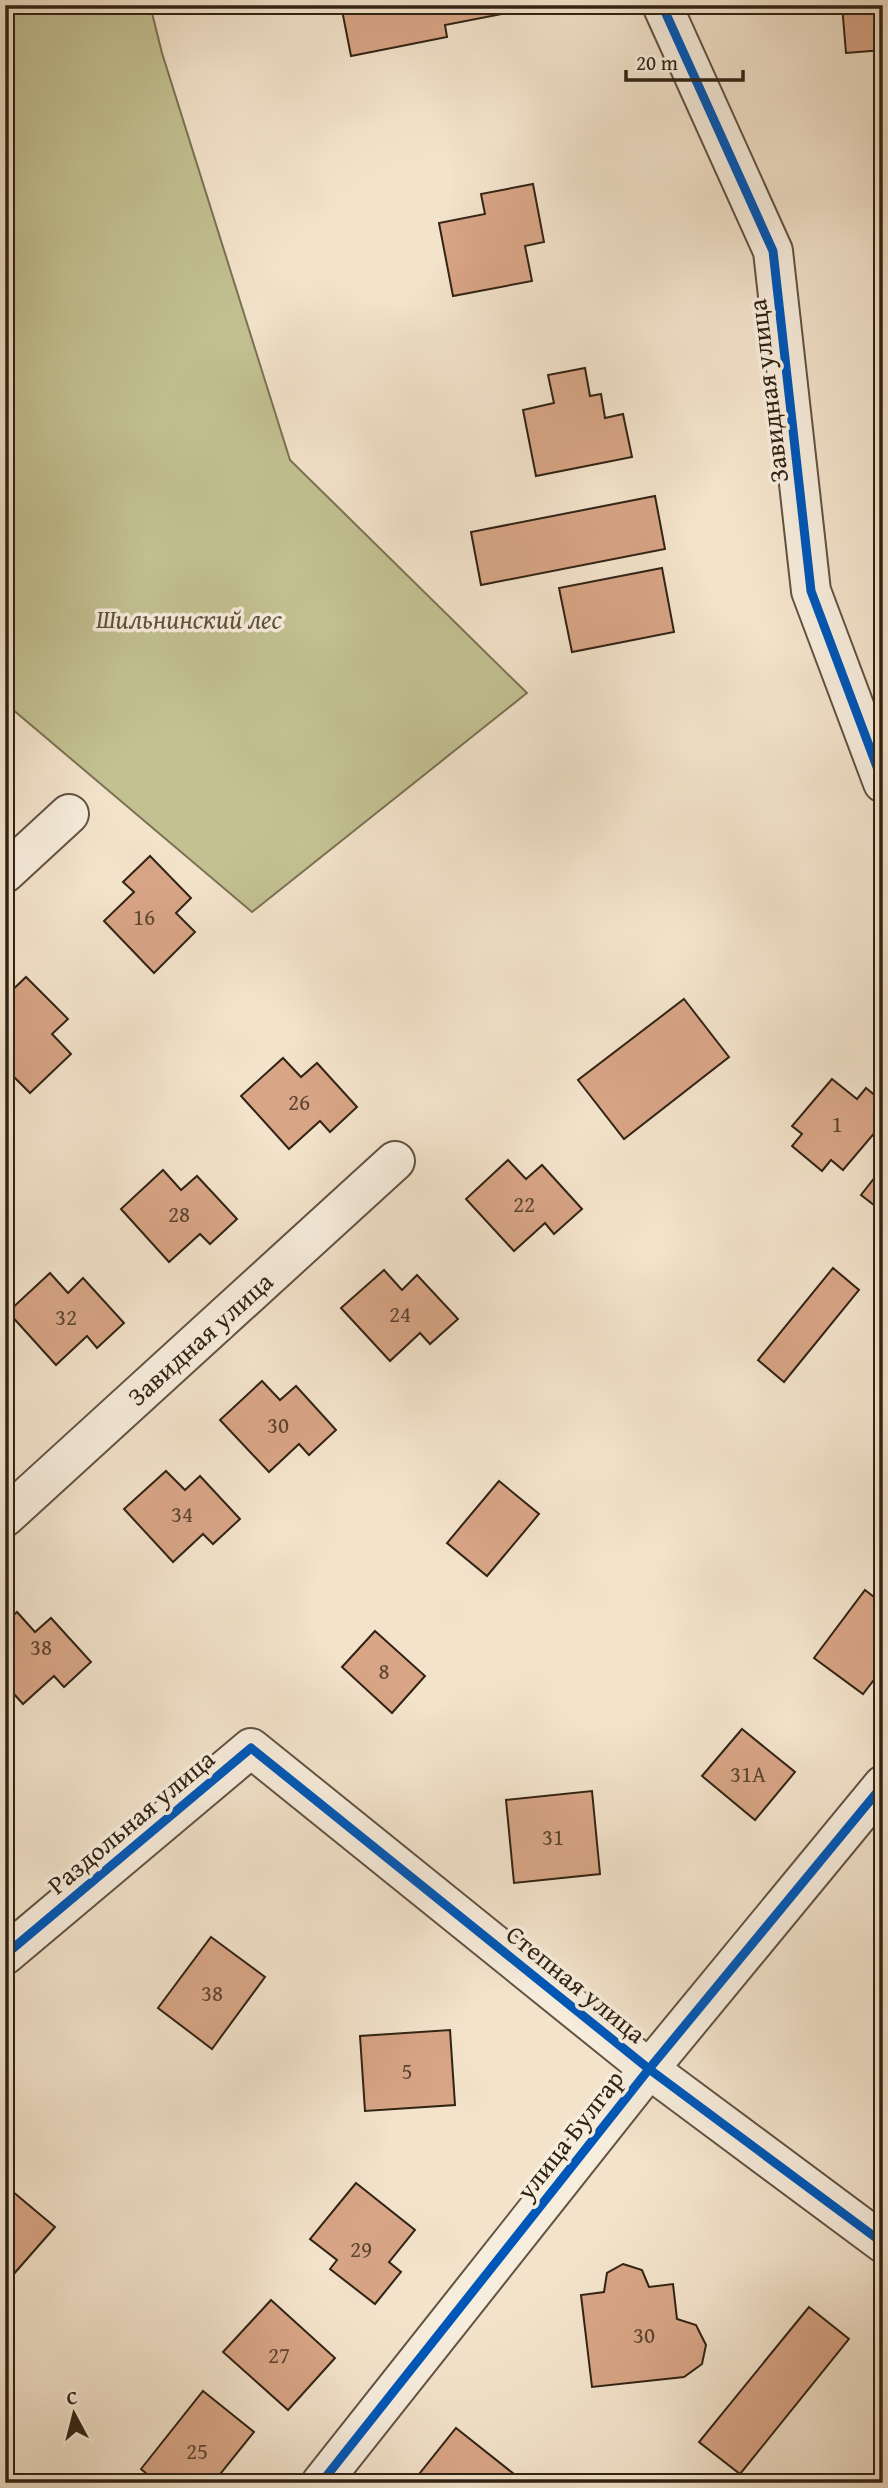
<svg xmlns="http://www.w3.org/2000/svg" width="888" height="2488" viewBox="0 0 888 2488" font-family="'Gentium Book Plus',serif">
  <rect width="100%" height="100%" fill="#f3e3cb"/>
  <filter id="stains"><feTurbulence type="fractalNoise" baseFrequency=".00286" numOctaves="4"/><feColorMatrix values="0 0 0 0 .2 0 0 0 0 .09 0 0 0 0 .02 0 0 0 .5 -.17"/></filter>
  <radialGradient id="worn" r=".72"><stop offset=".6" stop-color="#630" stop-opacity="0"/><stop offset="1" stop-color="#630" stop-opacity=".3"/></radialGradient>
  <polygon fill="#c3c192" stroke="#7a7253" stroke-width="2" points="5,5 150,5 162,53 290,460 527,693 252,912 5,703"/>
  <g fill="#d8a586" stroke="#312314" stroke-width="2">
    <polygon points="341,5 505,5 507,13 445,25 447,37 351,56"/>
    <polygon points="842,5 883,5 883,50 846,53"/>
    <polygon points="533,184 544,242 525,246 532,281 453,296 439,223 485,214 481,194"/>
    <polygon points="585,368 590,396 601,394 605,418 623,414 632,457 536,476 523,410 554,403 548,375"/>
    <polygon points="655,496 665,549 481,585 471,532"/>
    <polygon points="662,568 674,632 572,652 559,588"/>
    <polygon points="150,856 191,898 176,913 195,932 154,973 104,921 134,892 123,882"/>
    <polygon points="26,977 68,1019 52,1034 71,1054 30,1093 5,1068 5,1017 10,1013 5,1009 5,997"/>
    <polygon points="684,999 729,1057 624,1139 578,1080"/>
    <polygon points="283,1058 301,1077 317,1063 357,1107 330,1132 320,1121 289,1149 241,1096"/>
    <polygon points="832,1079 857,1099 866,1088 883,1102 883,1123 843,1170 831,1160 822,1171 792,1146 802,1134 792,1126"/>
    <polygon points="508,1160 526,1179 542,1165 582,1209 554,1234 545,1223 514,1251 466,1199"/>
    <polygon points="883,1167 883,1212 861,1195"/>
    <polygon points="163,1170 181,1190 197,1176 237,1219 210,1244 200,1234 169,1262 121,1209"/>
    <polygon points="833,1268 859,1290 784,1382 758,1360"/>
    <polygon points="384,1270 402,1290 417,1275 458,1319 430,1344 420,1333 390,1361 341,1308"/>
    <polygon points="50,1273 68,1293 83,1278 124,1323 97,1348 87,1336 56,1365 8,1312"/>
    <polygon points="262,1381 280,1400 296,1386 336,1430 309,1455 299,1444 269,1472 220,1420"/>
    <polygon points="166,1471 185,1490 200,1476 240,1519 213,1544 203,1534 173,1562 124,1509"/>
    <polygon points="499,1481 539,1514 487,1576 447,1543"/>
    <polygon points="865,1590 883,1604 883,1668 863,1694 814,1658"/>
    <polygon points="17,1612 35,1632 51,1618 91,1662 64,1687 54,1676 23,1704 5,1684 5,1623"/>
    <polygon points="375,1631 425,1676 392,1713 342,1667"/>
    <polygon points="742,1729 795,1772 755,1820 702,1776"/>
    <polygon points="592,1791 600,1874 514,1883 506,1800"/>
    <polygon points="211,1937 265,1977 212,2049 158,2008"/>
    <polygon points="450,2030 455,2105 365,2111 360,2036"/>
    <polygon points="356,2183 415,2230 389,2262 401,2272 375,2304 330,2269 337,2260 310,2239"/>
    <polygon points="6,2186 55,2227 5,2284 5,2187"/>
    <polygon points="623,2264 642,2270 649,2287 673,2284 677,2319 696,2325 706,2345 702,2364 684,2377 592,2387 581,2295 604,2292 607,2273"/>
    <polygon points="271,2300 335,2358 288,2410 223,2352"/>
    <polygon points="809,2307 849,2339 740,2474 699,2442"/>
    <polygon points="203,2391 254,2432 213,2483 158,2483 141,2469"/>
    <polygon points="456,2428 519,2478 516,2483 412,2483"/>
  </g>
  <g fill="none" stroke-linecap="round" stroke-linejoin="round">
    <g stroke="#625342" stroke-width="42">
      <g id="minor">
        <polyline points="662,5 773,251 811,591 883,783"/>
        <polyline points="5,873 69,814"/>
        <polyline points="5,1517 395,1161"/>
        <polyline points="5,1955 251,1748 649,2069 883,2243"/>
        <polyline points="321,2483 649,2069 883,1785"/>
      </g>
    </g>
    <use href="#minor" stroke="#f7eddd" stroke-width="38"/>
    <g stroke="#f7eddd" stroke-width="13">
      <g id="cycleway">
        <polyline points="662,5 773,251 811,591 883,783"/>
        <polyline points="5,1955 251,1748 649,2069 883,2243"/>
        <polyline points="321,2483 649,2069 883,1785"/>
      </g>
    </g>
    <use href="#cycleway" stroke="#0057b8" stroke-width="9"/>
  </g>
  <g text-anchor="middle" stroke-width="7" stroke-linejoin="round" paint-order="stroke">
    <g font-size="23" fill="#5b4430">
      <text x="144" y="925">16</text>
      <text x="299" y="1110">26</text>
      <text x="837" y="1132">1</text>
      <text x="524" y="1212">22</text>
      <text x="179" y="1222">28</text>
      <text x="400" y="1322">24</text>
      <text x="66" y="1325">32</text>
      <text x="278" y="1433">30</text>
      <text x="182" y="1522">34</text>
      <text x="41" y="1655">38</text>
      <text x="384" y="1679">8</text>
      <text x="748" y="1782">31А</text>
      <text x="553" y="1845">31</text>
      <text x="212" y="2001">38</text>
      <text x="407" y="2079">5</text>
      <text x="361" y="2257">29</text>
      <text x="644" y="2343">30</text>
      <text x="279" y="2363">27</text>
      <text x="197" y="2459">25</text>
    </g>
    <g font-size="26" fill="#312314" stroke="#f7eddd">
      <text transform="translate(768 391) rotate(-97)" y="9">Завидная улица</text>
      <text transform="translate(200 1339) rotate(-42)" y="9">Завидная улица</text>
      <text transform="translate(131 1822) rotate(-40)" y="9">Раздольная улица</text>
      <text transform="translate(576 1984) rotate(39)" y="9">Степная улица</text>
      <text transform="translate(570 2135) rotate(-52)" y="9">улица Булгар</text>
    </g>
    <g font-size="26" font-style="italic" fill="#5d523a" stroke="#f7eddd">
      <text x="189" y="628">Шильнинский лес</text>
    </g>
  </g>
  <rect width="888" height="2488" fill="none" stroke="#f3e3cb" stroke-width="28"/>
  <rect x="7" y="7" width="874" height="2474" fill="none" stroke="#312314" stroke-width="3.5"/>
  <rect x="14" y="14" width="860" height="2460" fill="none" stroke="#312314" stroke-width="2"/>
  <g transform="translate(74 2414) rotate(353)" stroke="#f7eddd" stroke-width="5" paint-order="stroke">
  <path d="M0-5L12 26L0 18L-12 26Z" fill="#312314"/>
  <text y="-10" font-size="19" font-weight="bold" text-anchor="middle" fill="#312314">С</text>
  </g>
  <path d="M626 70v10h117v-10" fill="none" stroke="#312314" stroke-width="3.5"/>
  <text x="636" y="70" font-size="21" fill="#312314" stroke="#f7eddd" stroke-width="5" paint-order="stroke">20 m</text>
  <rect width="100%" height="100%" filter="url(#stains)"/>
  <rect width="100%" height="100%" fill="url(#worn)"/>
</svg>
